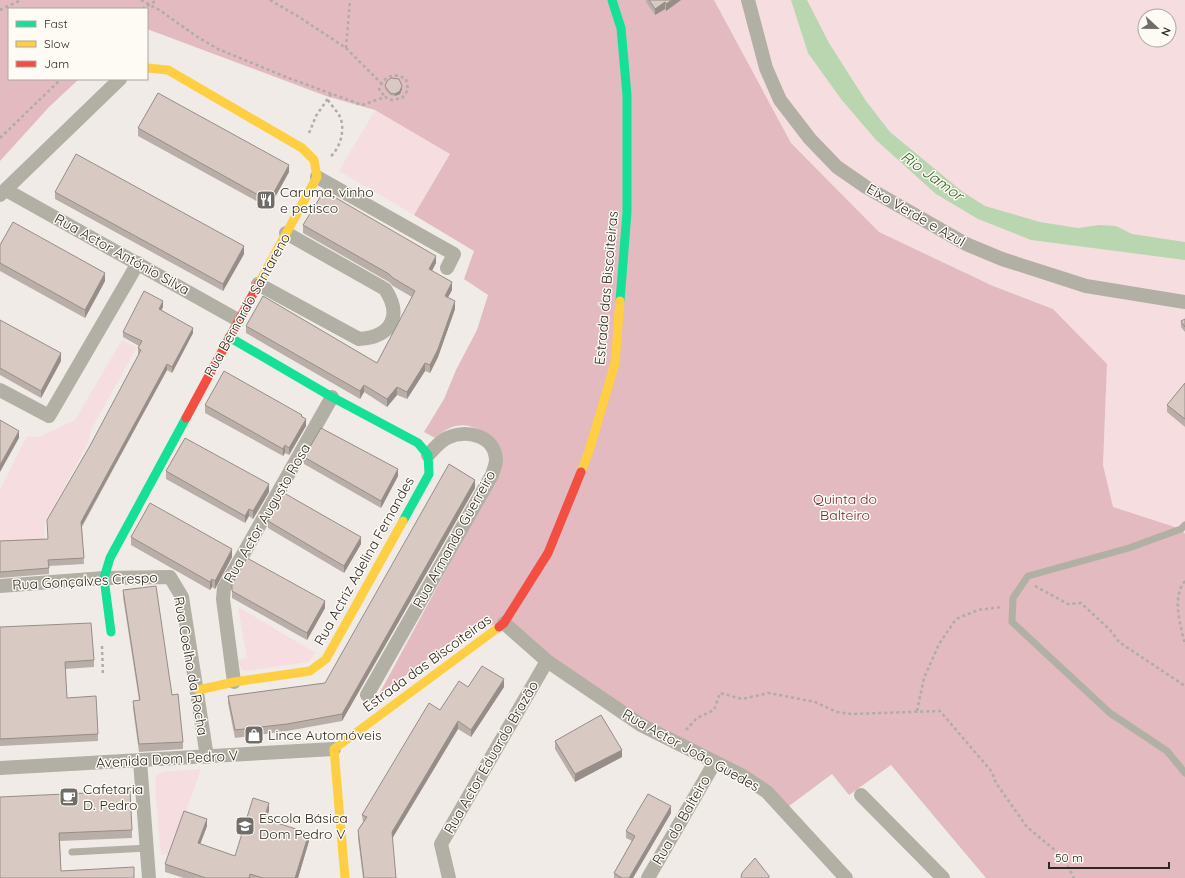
<svg xmlns="http://www.w3.org/2000/svg" width="1185" height="878" viewBox="0 0 1185 878" font-family="Quicksand,sans-serif">
  <rect width="100%" height="100%" fill="#f0ebe6"/>
  <g fill="#f6dee0" fill-rule="evenodd">
    <path d="M714 0H1185V534L1180 529 1113 508 1103 465 1107 364 1053 309 993 286 879 232 791 143ZM1145 16H1169V40H1145Z"/>
    <polygon points="375,110 450,154 414,215 339,171"/>
    <polygon points="122,340 137,347 91,430 89,441 45,523 44,540 0,542 0,489 27,436 39,437 75,420"/>
    <polygon points="238,607 316,653 308,662 248,671 242,670 237,660 247,658"/>
    <polygon points="201,769 171,854 161,855 155,788 156,776 162,772"/>
  </g>
  <path fill="#e2babf" d="M0 0H714L791 143 879 232 993 286 1053 309 1107 364 1103 465 1113 507 1181 529 1185 534V878H986L891 765 849 795 832 774 785 809 674 743 503 623 466 630 378 696 494 482 488 435C467 421 453 422 435 438L424 432 444 399 456 370 477 330 488 295 464 279 474 251 414 215 450 154 375 110 326 96 147 29V9H9V79H79L49 107 0 161Z"/>
  <polygon fill="#b9d6b0" points="791,0 807,0 829,43 866,101 890,132 963,192 985,206 1040,222 1078,228 1099,225 1116,226 1132,234 1185,242 1185,260 1031,240 978,219 936,194 876,140 841,99 808,53"/>
  <g fill="none" stroke-linecap="round" stroke-linejoin="round">
    <g stroke="#afada4" stroke-width="2.5" stroke-dasharray="3 3" stroke-linecap="butt">
      <path d="M141 0 161 11 196 36 218 49 286 77 362 105 385 97 392 100 402 98 408 90 406 79C394 72 384 76 379 89L385 97"/>
      <polyline points="270,0 299,17 346,48 381,83"/>
      <polyline points="142,9 157,0"/>
      <polyline points="0,10 21,0"/>
      <polyline points="346,48 350,0"/>
      <path d="M328 100C331 105 336 110 339 115 346 127 341 147 331 156"/>
      <polyline points="309,133 316,116 331,94"/>
      <polyline points="0,138 61,79"/>
      <path d="M1185 581C1171 598 1181 626 1185 645"/>
      <polyline points="1035,586 1068,604 1081,603 1110,630 1119,642 1185,686"/>
      <polyline points="102,646 103,676"/>
      <polyline points="917,711 924,678 939,644 956,619 978,610 1002,607"/>
      <polyline points="686,730 697,718 714,710 720,693 742,699 769,693 815,702 837,712 851,714 940,711 992,772 996,783 1027,827 1063,857 1074,878"/>
    </g>
    <g stroke="#b2b0a5" stroke-width="7">
      <polyline points="1185,525 1181,529 1129,548 1028,576 1013,598 1012,622 1110,713 1167,751 1185,773"/>
      <polyline points="72,852 148,848"/>
    </g>
    <g stroke="#b2b0a5" stroke-width="14">
      <polyline points="748,0 766,68 780,100 810,139 837,167 866,187 966,244 1002,259 1086,286 1185,302"/>
      <polyline points="317,177 454,254 447,268"/>
      <polyline points="6,190 238,320"/>
      <polyline points="0,195 120,79"/>
      <path d="M258 284 359 339C391 337 403 316 385 289L286 233"/>
      <polyline points="0,390 49,416 138,263"/>
      <polyline points="0,586 104,578 170,577 182,597 207,757"/>
      <polyline points="504,623 547,661 641,725 743,776 767,792 846,878"/>
      <polyline points="234,682 223,599 224,588 332,397"/>
      <path d="M367 695 492 475C493 471 496 465 496 460 495 435 466 429 447 438 440 441 434 449 428 455"/>
      <polyline points="140,761 149,878"/>
      <polyline points="0,768 334,749"/>
      <polyline points="861,795 943,878"/>
      <polyline points="449,878 441,844 547,661"/>
      <polyline points="648,878 715,762"/>
    </g>
    <g stroke="#16e098" stroke-width="9">
      <polyline points="612,0 621,28 627,95 627,212 620,301"/>
      <polyline points="229,337 332,397 418,443 428,455 429,474 403,521"/>
      <polyline points="111,632 104,578 110,558 186,418"/>
    </g>
    <g stroke="#ffcf43" stroke-width="9">
      <polyline points="147,68 168,70 302,148 314,160 317,177 259,283"/>
      <polyline points="581,472 589,451 615,363 620,301"/>
      <polyline points="198,690 234,682 310,671 326,659 403,521"/>
      <polyline points="345,878 334,749 499,627"/>
    </g>
    <g stroke="#f24e42" stroke-width="9">
      <polyline points="186,418 259,283"/>
      <polyline points="499,627 504,623 548,553 581,472"/>
    </g>
  </g>
  <g fill="#baaea8">
    <polygon points="646,0 681,0 666,11 665,9 655,15 646,2"/>
    <polygon points="385,86 402,89 400,94 395,96 390,95 385,89"/>
    <polygon points="138,128 289,172 269,208 138,136"/>
    <polygon points="55,192 244,254 223,291 55,199"/>
    <polygon points="303,225 436,263 432,271 452,290 448,297 455,309 438,357 430,373 425,371 407,399 397,395 387,407 364,392 360,399 246,333 246,326 377,363 412,297 393,286 389,282 303,233"/>
    <polygon points="0,245 105,281 85,318 0,271"/>
    <polygon points="163,307 161,310 193,333 172,373 167,370 82,527 84,564 49,566 49,574 0,578 0,541 48,539 91,444 139,354 138,354 138,348 139,346 123,337 123,332"/>
    <polygon points="1185,319 1185,332 1181,327 1181,321"/>
    <polygon points="0,320 61,361 41,398 0,375"/>
    <polygon points="1185,383 1185,427 1167,412 1167,405"/>
    <polygon points="205,405 302,417 306,426 289,455 285,453 283,456 205,413"/>
    <polygon points="304,457 398,476 381,508 304,464"/>
    <polygon points="166,471 269,492 253,519 249,516 245,523 166,479"/>
    <polygon points="475,488 342,721 287,731 235,738 228,703 228,696 325,683"/>
    <polygon points="268,521 361,544 344,573 268,528"/>
    <polygon points="131,537 232,557 215,589 212,587 210,590 131,545"/>
    <polygon points="123,590 172,695 183,742 183,749 139,752 133,708 133,701 139,700 123,597"/>
    <polygon points="232,591 325,608 307,640 232,598"/>
    <polygon points="0,627 94,660 94,667 65,669 67,698 98,734 98,741 0,746"/>
    <polygon points="468,687 504,687 471,737 458,729 392,838 396,878 363,878 358,838 358,830 363,822 362,815 440,710"/>
    <polygon points="555,741 622,757 575,782 555,749"/>
    <polygon points="0,797 132,830 132,838 60,841 61,871 0,878"/>
    <polygon points="269,811 266,820 309,841 298,878 184,878 165,872 165,864 207,826 200,844 235,856"/>
    <polygon points="671,813 633,878 614,878 614,873 632,841 626,838 626,831"/>
  </g>
  <g fill="#978d88">
    <polygon points="672,0 681,0 666,11 666,4"/>
    <polygon points="665,2 665,9 655,15 655,9"/>
    <polygon points="402,86 402,89 400,94 395,96 395,94"/>
    <polygon points="289,165 289,172 269,208 269,201"/>
    <polygon points="244,246 244,254 223,291 223,284"/>
    <polygon points="436,256 436,263 429,276 429,269"/>
    <polygon points="105,273 105,281 85,318 85,310"/>
    <polygon points="452,282 452,290 445,303 445,296"/>
    <polygon points="163,301 163,307 159,315 159,309"/>
    <polygon points="455,301 455,309 438,357 430,373 430,365"/>
    <polygon points="193,328 193,333 172,373 172,367"/>
    <polygon points="61,353 61,361 41,398 41,391"/>
    <polygon points="425,363 425,371 407,399 407,392"/>
    <polygon points="167,364 167,370 81,527 81,522"/>
    <polygon points="364,385 364,392 360,399 360,391"/>
    <polygon points="397,387 397,395 387,407 387,399"/>
    <polygon points="306,419 306,426 289,455 289,448"/>
    <polygon points="19,431 19,438 0,472 0,465"/>
    <polygon points="285,445 285,453 283,456 283,449"/>
    <polygon points="398,469 398,476 381,508 381,501"/>
    <polygon points="475,480 475,488 342,721 342,714"/>
    <polygon points="269,484 269,492 253,519 253,511"/>
    <polygon points="249,509 249,516 245,523 245,516"/>
    <polygon points="361,537 361,544 344,573 344,566"/>
    <polygon points="232,549 232,557 215,589 215,581"/>
    <polygon points="212,579 212,587 210,590 210,582"/>
    <polygon points="325,601 325,608 307,640 307,633"/>
    <polygon points="504,679 504,687 471,737 471,730"/>
    <polygon points="458,721 458,729 392,839 392,832"/>
    <polygon points="622,750 622,757 575,782 575,774"/>
    <polygon points="269,803 269,811 264,827 264,819"/>
    <polygon points="671,806 671,813 633,878 629,878"/>
    <polygon points="207,819 207,826 198,850 198,843"/>
    <polygon points="309,833 309,841 298,878 295,878"/>
  </g>
  <g fill="#d8cac3" stroke="#978d88">
    <polygon points="649,0 672,0 666,4 665,2 655,9"/>
    <polygon points="391,78 399,79 402,86 400,91 395,94 390,93 385,86 387,81"/>
    <polygon points="158,93 289,165 269,201 138,128"/>
    <polygon points="76,154 244,246 223,284 55,192"/>
    <polygon points="324,191 436,256 429,269 452,282 445,296 455,301 438,349 430,365 425,363 407,392 397,387 387,399 364,385 360,391 246,326 263,296 377,363 415,291 393,278 389,274 303,225"/>
    <polygon points="13,222 105,273 85,310 0,263 0,245"/>
    <polygon points="144,291 163,301 159,309 193,328 172,367 167,364 81,522 84,558 48,560 49,568 0,572 0,541 48,539 47,520 91,444 141,350 138,348 142,341 123,332"/>
    <polygon points="1185,319 1185,327 1181,321"/>
    <polygon points="0,320 61,353 41,391 0,368"/>
    <polygon points="224,371 302,415 301,416 306,419 289,448 285,445 283,449 205,405"/>
    <polygon points="1185,383 1185,419 1167,405"/>
    <polygon points="0,420 19,431 0,465"/>
    <polygon points="321,428 398,469 381,501 304,457"/>
    <polygon points="185,438 269,484 253,511 249,509 245,516 166,471"/>
    <polygon points="449,464 475,480 342,714 287,724 235,730 228,696 325,683"/>
    <polygon points="284,493 361,537 344,566 268,521"/>
    <polygon points="150,503 232,549 215,581 212,579 210,582 131,537"/>
    <polygon points="247,558 325,601 307,633 232,591 232,584"/>
    <polygon points="156,586 172,695 178,694 183,742 139,744 133,701 140,700 123,590"/>
    <polygon points="91,623 94,660 65,662 67,698 96,696 98,734 0,739 0,627"/>
    <polygon points="482,666 504,679 471,730 458,721 392,832 396,878 364,878 358,830 367,817 362,815 429,703 440,710 459,681 468,687"/>
    <polygon points="601,715 622,750 575,774 555,741"/>
    <polygon points="130,791 132,830 59,833 61,871 134,867 134,878 0,878 0,797"/>
    <polygon points="648,794 671,806 629,878 622,878 614,873 635,836 626,831"/>
    <polygon points="253,798 269,803 264,819 309,833 295,878 263,878 250,874 249,878 206,878 165,864 184,811 207,819 198,843 235,856"/>
    <polygon points="755,858 769,876 769,878 741,878 742,873"/>
  </g>
  <defs>
    <g id="restaurant-square" transform="scale(1)"><rect x="-9" y="-9" width="18" height="18" rx="4" fill="#706d69" stroke="#fefaf4"/><path d="M-5-6h1v4h1v-4h1v4h1v-4h1v5L-1.5 .5V6h-2V.5L-5-1ZM5-6V6H3V1.5H1.5Q1.5-4 5-6Z" fill="#fff"/></g>
    <g id="shop-square" transform="scale(1)"><rect x="-9" y="-9" width="18" height="18" rx="4" fill="#706d69" stroke="#fefaf4"/><path d="M-5-2.5h2.3a2.7 3.5 0 0 1 5.4 0H5L5.5 6h-11ZM-1.5-2.5h3a1.5 2.3 0 0 0-3 0Z" fill="#fff"/></g>
    <g id="cafe-square" transform="scale(1)"><rect x="-9" y="-9" width="18" height="18" rx="4" fill="#706d69" stroke="#fefaf4"/><path d="M-5.5-4.5H6V0H3Q3 3.5 0 3.5H-2.5Q-5.5 3.5-5.5 0ZM3-3.2v2h1.7v-2ZM-6 4.5H4V6H-6Z" fill="#fff"/></g>
    <g id="school-square" transform="scale(1)"><rect x="-9" y="-9" width="18" height="18" rx="4" fill="#706d69" stroke="#fefaf4"/><path d="M0-5L7-2L0 1L-7-2ZM-4 1L0 2.5L4 1V4Q0 6-4 4Z" fill="#fff"/></g>
  </defs>
  <g fill-rule="evenodd">
    <use href="#restaurant-square" x="266" y="200"/>
    <use href="#shop-square" x="254" y="735"/>
    <use href="#cafe-square" x="69" y="797"/>
    <use href="#school-square" x="245" y="826"/>
  </g>
  <g text-anchor="middle" stroke-width="3" stroke-linejoin="round" paint-order="stroke">
    <g font-size="14" fill="#2b2925" stroke="#fefaf4" text-anchor="start">
      <text x="280" y="197">Caruma, vinho<tspan x="280" dy="16">e petisco</tspan></text>
      <text x="268" y="740">Lince Automóveis</text>
      <text x="83" y="794">Cafetaria<tspan x="83" dy="16">D. Pedro</tspan></text>
      <text x="259" y="823">Escola Básica<tspan x="259" dy="16">Dom Pedro V</tspan></text>
    </g>
    <g font-size="14" fill="#2b2925" stroke="#fefaf4">
      <text transform="translate(916 215) rotate(30)" y="5">Eixo Verde e Azul</text>
      <text transform="translate(122 254) rotate(29)" y="5">Rua Actor António Silva</text>
      <text transform="translate(606 288) rotate(-85)" y="5">Estrada das Biscoiteiras</text>
      <text transform="translate(247 305) rotate(-61)" y="5">Rua Bernardo Santareno</text>
      <text transform="translate(267 513) rotate(-60)" y="5">Rua Actor Augusto Rosa</text>
      <text transform="translate(454 539) rotate(-61)" y="5">Rua Armando Guerreiro</text>
      <text transform="translate(364 561) rotate(-61)" y="5">Rua Actriz Adelina Fernandes</text>
      <text transform="translate(85 581) rotate(-3)" y="5">Rua Gonçalves Crespo</text>
      <text transform="translate(427 663) rotate(-36)" y="5">Estrada das Biscoiteiras</text>
      <text transform="translate(191 666) rotate(80)" y="5">Rua Coelho da Rocha</text>
      <text transform="translate(691 750) rotate(29)" y="5">Rua Actor João Guedes</text>
      <text transform="translate(491 757) rotate(-60)" y="5">Rua Actor Eduardo Brazão</text>
      <text transform="translate(167 759) rotate(-3)" y="5">Avenida Dom Pedro V</text>
      <text transform="translate(681 820) rotate(-60)" y="5">Rua do Balteiro</text>
    </g>
    <g font-size="14" fill="#76243c" stroke="#fefaf4">
      <text x="845" y="504">Quinta do<tspan x="845" dy="16">Balteiro</tspan></text>
    </g>
    <g font-size="15" font-style="italic" fill="#2c6421" stroke="#fefaf4">
      <text transform="translate(932 176) rotate(36)" y="5">Rio Jamor</text>
    </g>
  </g>
  <rect x="8" y="8" width="140" height="72" fill="#fefaf4" stroke="#aaa6a1"/>
  <rect x="16" y="21" width="20" height="6" fill="#16e098" stroke="#aaa6a1"/>
  <text x="44" y="28" font-size="12" fill="#2b2925">Fast</text>
  <rect x="16" y="41" width="20" height="6" fill="#ffcf43" stroke="#aaa6a1"/>
  <text x="44" y="48" font-size="12" fill="#2b2925">Slow</text>
  <rect x="16" y="61" width="20" height="6" fill="#f24e42" stroke="#aaa6a1"/>
  <text x="44" y="68" font-size="12" fill="#2b2925">Jam</text>
  <g transform="translate(1157 28) rotate(112)"><circle r="19" fill="#fefaf4" stroke="#aaa6a1"/>
  <path d="M0-3L7 15L0 10L-7 15Z" fill="#706d69"/>
  <text y="-6" font-size="11" font-weight="bold" text-anchor="middle" fill="#2b2925">N</text>
  </g>
  <path d="M1049 862v6h120v-6" fill="none" stroke="#2b2925" stroke-width="2"/>
  <text x="1055" y="862" font-size="12" fill="#2b2925" stroke="#fefaf4" stroke-width="3" paint-order="stroke">50 m</text>
</svg>
